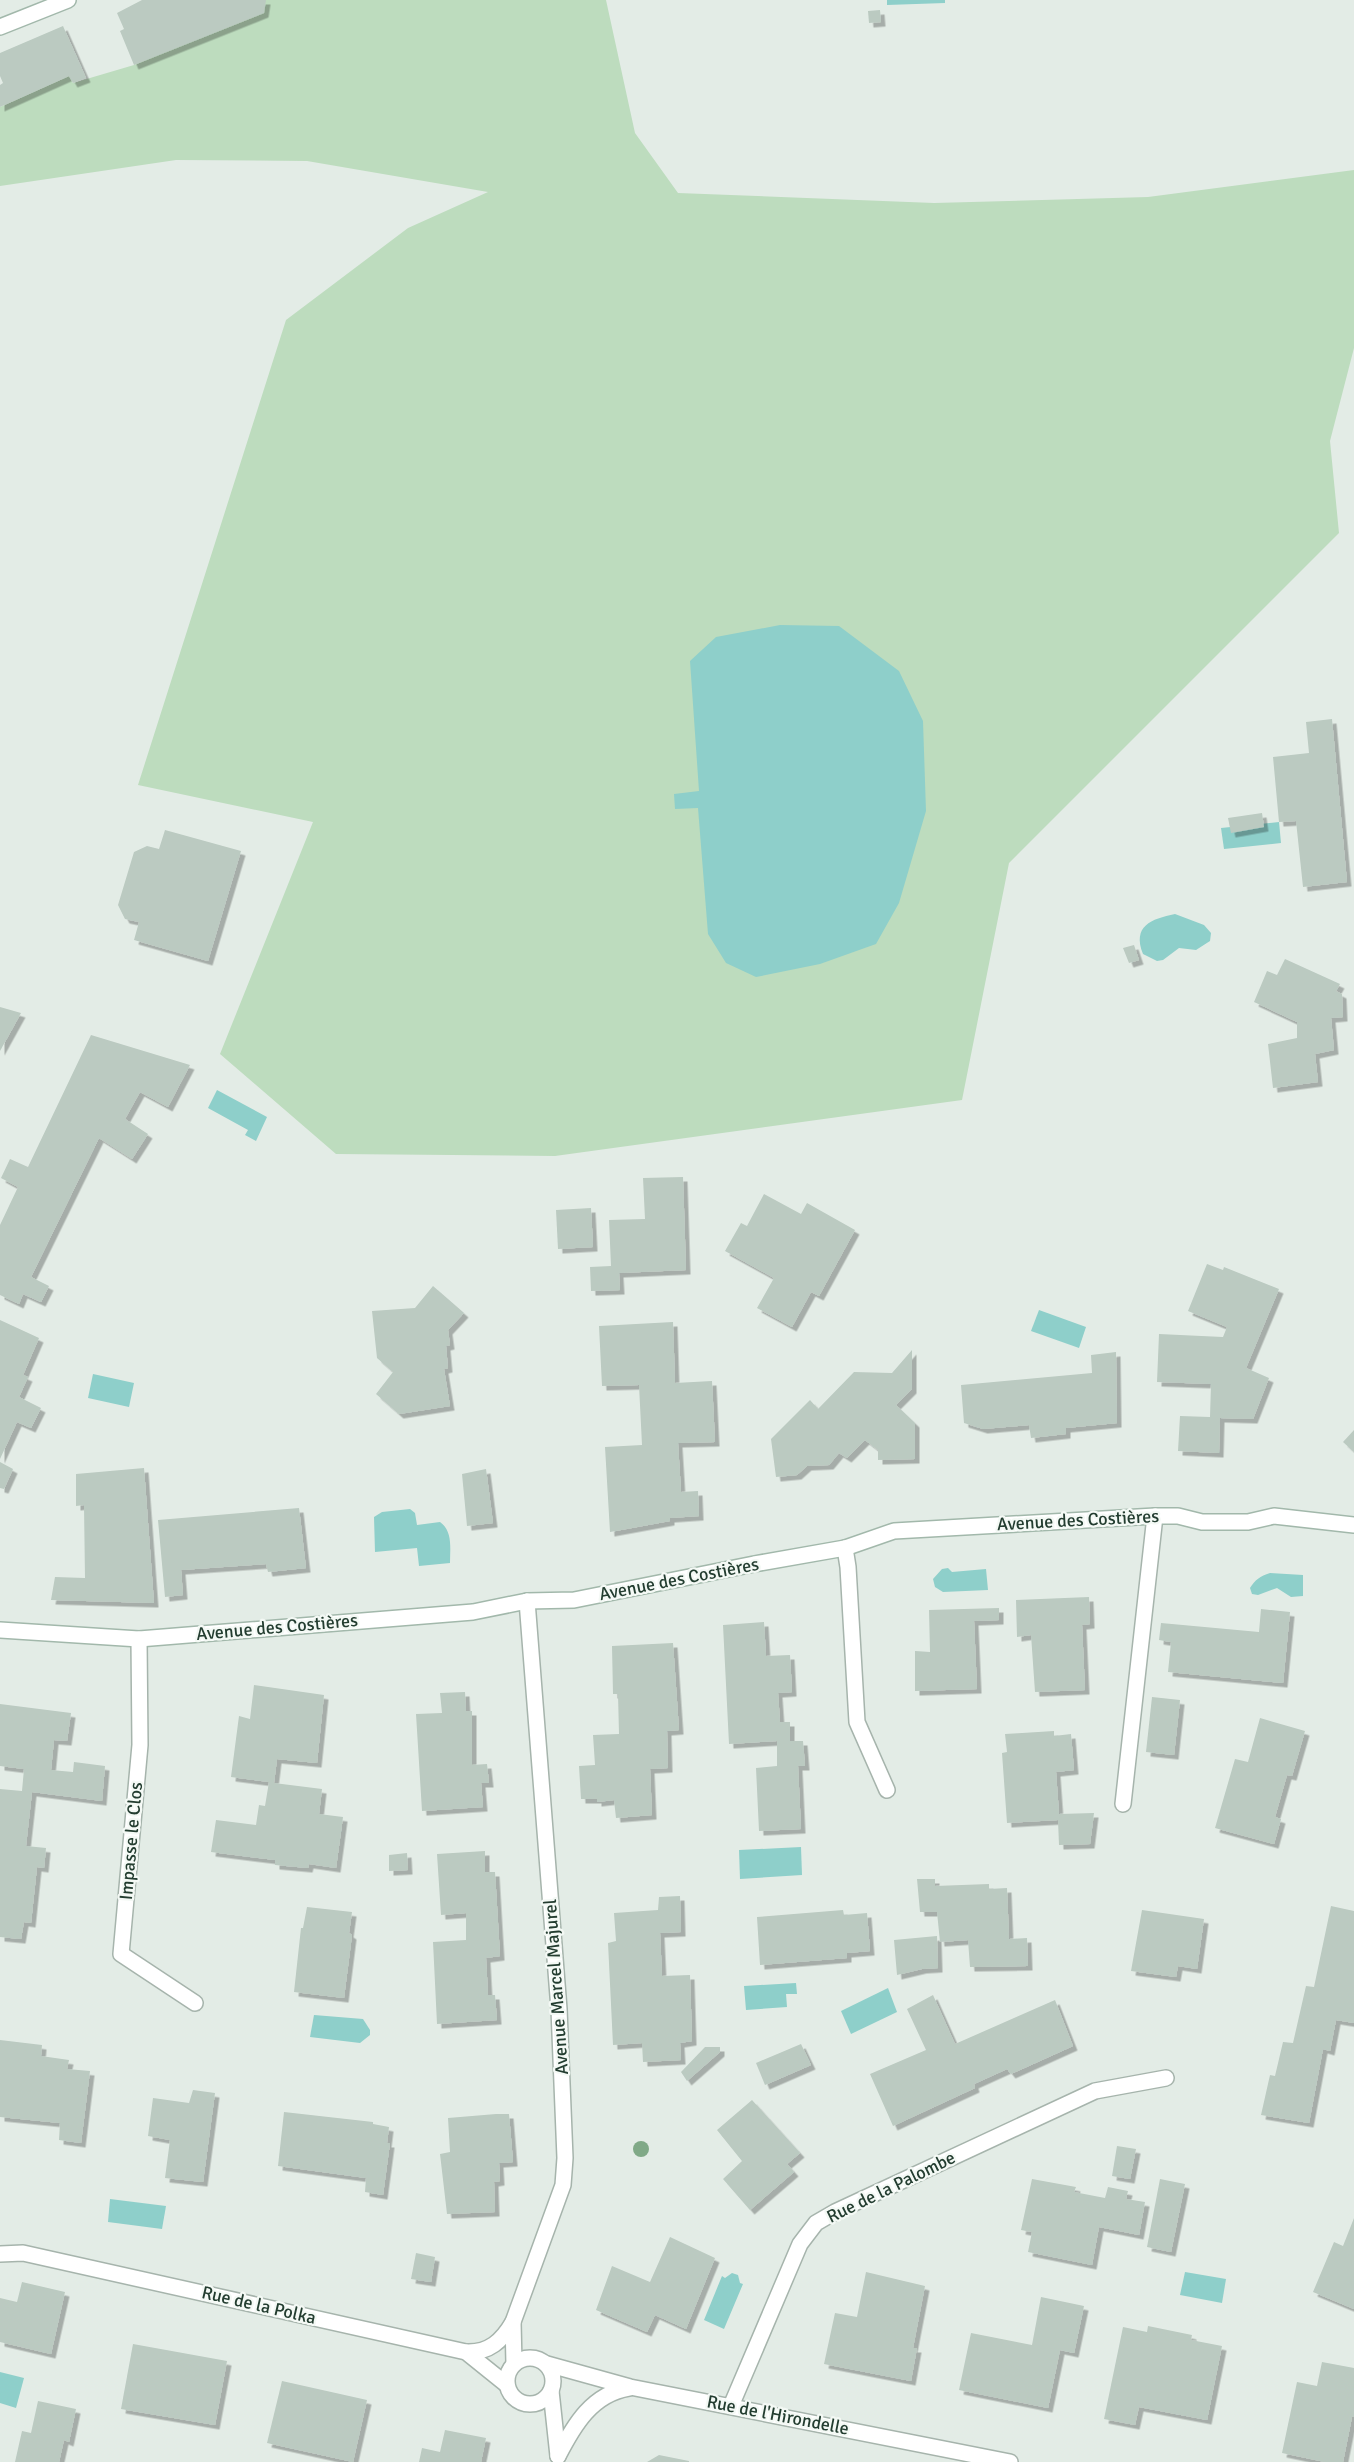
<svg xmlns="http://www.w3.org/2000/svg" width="1354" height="2462" viewBox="0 0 1354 2462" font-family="Signika,sans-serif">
  <defs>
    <filter id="shadow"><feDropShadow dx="4.5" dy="4.5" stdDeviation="0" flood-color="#0004"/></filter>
  </defs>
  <rect width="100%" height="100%" fill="#e3ece6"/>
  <polygon fill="#bddcbe" points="266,0 606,0 635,133 678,193 934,203 1148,197 1354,170 1354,348 1330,441 1339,533 1009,863 962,1100 555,1156 336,1154 220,1054 313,822 138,785 286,320 408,228 488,192 307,161 176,160 0,186 0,107 69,76 73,83 134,65 164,52"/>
  <g fill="#8ecfca">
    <polygon points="887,0 945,0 945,3 887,5"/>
    <polygon points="780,625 839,626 899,671 923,721 926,811 899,903 876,944 820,964 756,977 726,963 708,934 698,808 675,809 674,794 699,791 690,661 716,637"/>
    <polygon points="1279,822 1281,843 1224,849 1221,828"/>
    <path d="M1175 914 1204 925 1211 933 1210 941 1196 950 1179 948 1163 960 1157 961 1143 954C1132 926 1151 919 1175 914Z"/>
    <polygon points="217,1090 267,1117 256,1141 245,1135 248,1130 208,1108"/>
    <polygon points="1039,1310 1086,1327 1079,1348 1031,1331"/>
    <polygon points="93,1374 134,1383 129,1407 88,1398"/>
    <path d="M410 1509 415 1513 417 1525 440 1522C453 1531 450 1549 450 1563L419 1566 417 1548 375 1552 374 1517 382 1512Z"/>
    <polygon points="948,1568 952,1572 986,1569 988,1590 943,1592 935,1587 933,1579 942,1569"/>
    <path d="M1270 1573 1303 1575V1596L1291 1597 1277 1588 1258 1595 1252 1594 1250 1588C1255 1580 1260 1576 1270 1573Z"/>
    <polygon points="801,1847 802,1875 740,1879 739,1850"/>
    <polygon points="796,1983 797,1994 786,1994 787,2007 746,2010 744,1986"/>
    <polygon points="888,1988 897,2012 851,2034 841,2011"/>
    <polygon points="314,2015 363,2019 370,2030 370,2035 360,2043 310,2037"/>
    <polygon points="110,2199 166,2206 162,2229 108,2222"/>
    <polygon points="1185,2272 1226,2279 1222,2303 1180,2295"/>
    <polygon points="732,2273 738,2275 740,2283 743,2284 724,2329 704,2320 722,2276 725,2278"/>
    <polygon points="0,2372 24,2378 16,2408 0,2403"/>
  </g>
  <g fill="#bbcac1" filter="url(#shadow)">
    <polygon points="142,0 266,0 264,13 134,65 120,31 124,29 117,13"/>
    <polygon points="880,10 881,22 869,23 868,11"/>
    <polygon points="63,26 86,78 73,83 69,76 0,107 0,85 3,83 0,76 0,53"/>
    <polygon points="1332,719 1347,882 1303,887 1296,821 1279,822 1273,757 1309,753 1306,722"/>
    <polygon points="1262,813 1264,827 1231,833 1228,818"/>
    <polygon points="165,830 241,851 208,961 134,940 139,922 125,919 118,905 134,852 147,846 159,849"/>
    <polygon points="1134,945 1139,960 1129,963 1123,948"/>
    <polygon points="1285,959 1340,984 1336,991 1342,994 1343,1017 1331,1018 1334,1050 1315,1054 1318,1082 1273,1088 1268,1044 1297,1038 1297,1022 1254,1002 1267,971 1277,975"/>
    <polygon points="0,1007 21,1013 0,1051"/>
    <polygon points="91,1035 190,1065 168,1107 140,1092 125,1119 148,1134 132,1159 99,1138 31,1277 49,1286 41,1302 23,1294 19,1304 0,1295 0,1225 18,1187 1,1178 10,1159 28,1167"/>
    <polygon points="683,1177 686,1270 619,1273 620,1290 591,1291 590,1267 611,1266 609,1220 645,1219 643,1178"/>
    <polygon points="764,1194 801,1214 807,1203 855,1230 819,1296 811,1292 792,1327 757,1308 774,1278 725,1251 741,1223 747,1226"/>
    <polygon points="591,1208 593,1247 558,1249 556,1210"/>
    <polygon points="1207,1264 1223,1270 1224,1267 1279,1289 1246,1368 1269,1378 1253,1419 1220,1418 1219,1453 1178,1451 1180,1416 1210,1417 1211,1384 1157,1382 1159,1334 1223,1337 1227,1327 1188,1311"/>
    <polygon points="433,1286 464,1313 448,1330 450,1345 446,1346 448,1368 444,1369 450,1406 399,1414 376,1394 393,1372 377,1358 372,1311 415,1308"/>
    <polygon points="0,1320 39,1338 23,1375 28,1377 19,1397 41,1408 31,1428 17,1422 0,1459"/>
    <polygon points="673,1322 675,1383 712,1381 715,1442 678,1443 681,1492 698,1491 699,1516 670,1518 670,1521 610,1532 605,1447 642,1445 639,1385 602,1386 599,1326"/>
    <polygon points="912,1350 912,1389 896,1405 915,1423 915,1459 878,1460 878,1450 865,1440 847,1458 839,1453 829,1465 807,1466 797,1475 776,1477 771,1439 810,1400 818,1409 854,1372 892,1373"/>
    <polygon points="1116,1352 1117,1423 1066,1428 1066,1434 1031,1438 1029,1425 983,1429 964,1423 961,1385 1092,1373 1091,1355"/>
    <polygon points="1354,1430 1354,1452 1343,1442"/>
    <polygon points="0,1462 13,1469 4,1489 0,1488"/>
    <polygon points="144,1468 154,1603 51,1600 55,1577 85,1578 84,1505 76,1506 76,1474"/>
    <polygon points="486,1469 493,1523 467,1526 462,1474"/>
    <polygon points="299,1508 306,1568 268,1572 266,1564 181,1570 183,1595 165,1597 158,1520"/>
    <polygon points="1089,1597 1090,1624 1082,1625 1085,1690 1035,1692 1031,1635 1017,1637 1016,1600"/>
    <polygon points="999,1608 999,1620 974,1621 977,1689 915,1691 915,1651 930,1652 929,1610"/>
    <polygon points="1261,1609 1290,1612 1283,1683 1168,1672 1171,1642 1159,1640 1161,1623 1259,1632"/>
    <polygon points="764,1622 766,1656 790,1655 792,1692 778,1693 780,1722 790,1722 790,1741 803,1741 805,1766 798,1766 801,1829 759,1831 756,1768 777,1766 777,1741 729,1744 723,1625"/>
    <polygon points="673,1643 679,1730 667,1731 668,1768 650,1769 652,1815 616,1818 614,1800 597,1802 597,1799 581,1799 579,1766 595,1765 593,1735 619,1734 618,1694 613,1694 612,1646"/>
    <polygon points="254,1685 324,1695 317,1763 277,1759 274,1783 322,1789 319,1814 343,1817 336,1868 309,1864 308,1868 275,1865 275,1860 211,1852 216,1820 256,1825 259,1805 265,1806 269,1782 231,1777 239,1716 250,1719"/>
    <polygon points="465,1692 466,1711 472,1711 472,1765 487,1764 489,1783 481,1783 483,1807 422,1811 416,1714 442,1713 440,1693"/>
    <polygon points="1152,1697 1180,1700 1174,1755 1146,1752"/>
    <polygon points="0,1704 71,1713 67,1741 54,1740 51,1770 73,1772 74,1762 105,1766 102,1801 32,1792 26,1846 46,1848 44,1868 37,1867 31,1923 24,1922 21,1939 0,1937 0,1789 22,1791 24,1769 0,1766"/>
    <polygon points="1260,1718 1305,1731 1292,1776 1287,1775 1275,1817 1281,1819 1274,1844 1215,1828 1235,1759 1248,1762"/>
    <polygon points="1054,1731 1054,1736 1071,1734 1074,1770 1056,1772 1059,1814 1094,1813 1090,1844 1059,1845 1058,1820 1007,1823 1002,1753 1007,1752 1005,1734"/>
    <polygon points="485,1851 485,1872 495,1872 500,1956 486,1958 488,1995 495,1995 497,2020 437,2024 433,1942 466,1940 466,1913 441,1915 437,1854"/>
    <polygon points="407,1853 408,1870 389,1871 389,1855"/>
    <polygon points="917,1879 935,1879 935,1886 989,1884 989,1889 1007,1888 1009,1939 1027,1938 1028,1966 970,1967 968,1940 940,1942 937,1912 920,1912"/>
    <polygon points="680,1896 681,1932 660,1933 662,1976 690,1975 692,2041 680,2043 681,2060 643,2062 642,2043 613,2045 608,1943 616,1941 614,1913 658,1910 659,1897"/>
    <polygon points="1331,1906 1354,1911 1354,2023 1336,2020 1330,2051 1323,2049 1309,2123 1261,2115 1270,2075 1275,2076 1283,2042 1293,2043 1306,1986 1314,1987"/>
    <polygon points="307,1907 352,1912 349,1933 352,1935 344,1998 294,1992 301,1928 303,1928"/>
    <polygon points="843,1910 844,1915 867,1913 870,1951 847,1953 847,1958 760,1965 757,1917"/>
    <polygon points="1142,1910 1204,1919 1197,1969 1178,1966 1176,1977 1131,1971"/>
    <polygon points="937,1936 938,1968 922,1969 897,1975 894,1940"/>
    <polygon points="933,1995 955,2044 1055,2000 1073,2046 1011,2074 1007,2069 974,2084 975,2088 893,2126 870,2074 926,2050 907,2009"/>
    <polygon points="0,2040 42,2045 41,2056 69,2060 67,2069 90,2071 81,2143 59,2140 60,2123 0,2117"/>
    <polygon points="801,2044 811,2065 765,2085 756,2063"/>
    <polygon points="705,2047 720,2047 720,2052 687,2081 681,2072"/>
    <polygon points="193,2090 215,2093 203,2182 165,2178 170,2140 148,2136 153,2098 189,2103"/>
    <polygon points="752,2100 800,2153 787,2164 794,2172 750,2210 723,2179 742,2161 717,2130"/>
    <polygon points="284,2112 373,2122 373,2124 389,2127 387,2143 390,2143 383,2195 365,2192 366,2178 278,2166"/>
    <polygon points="496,2114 509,2114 513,2162 499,2163 500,2181 494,2182 495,2212 447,2214 440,2154 450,2152 448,2118"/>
    <polygon points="1117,2146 1136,2149 1130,2179 1112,2176"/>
    <polygon points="1032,2179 1076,2187 1074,2192 1105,2198 1108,2187 1128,2191 1126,2199 1145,2202 1139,2235 1099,2227 1092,2265 1028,2252 1032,2232 1021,2230"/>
    <polygon points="1160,2179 1185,2184 1171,2252 1147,2247"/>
    <polygon points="1354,2218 1354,2309 1313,2292 1334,2242 1343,2246"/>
    <polygon points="670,2237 715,2258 686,2329 655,2315 647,2332 596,2310 612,2266 650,2282"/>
    <polygon points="416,2253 435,2257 431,2282 411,2279"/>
    <polygon points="866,2272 925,2286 913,2348 917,2348 911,2381 824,2364 835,2313 857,2317"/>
    <polygon points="22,2282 65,2292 51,2354 0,2342 0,2298 17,2302"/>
    <polygon points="1041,2297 1084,2306 1074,2353 1060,2350 1048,2408 959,2390 971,2333 1032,2345"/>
    <polygon points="1148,2326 1192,2335 1191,2340 1222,2346 1207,2420 1139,2407 1135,2425 1104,2419 1123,2327 1147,2332"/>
    <polygon points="133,2344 227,2361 215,2425 121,2409"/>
    <polygon points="1322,2362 1354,2368 1354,2417 1352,2417 1343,2462 1325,2462 1282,2453 1297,2382 1317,2386"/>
    <polygon points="282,2381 367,2400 353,2462 267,2443"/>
    <polygon points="38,2401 76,2409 69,2442 64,2440 59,2462 15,2462 22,2431 31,2433"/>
    <polygon points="445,2430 486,2438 481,2462 419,2462 422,2448 440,2452"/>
    <polygon points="659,2455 689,2461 689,2462 647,2462"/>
  </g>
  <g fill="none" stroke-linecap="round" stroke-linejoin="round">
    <g stroke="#a6b4ac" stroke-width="18">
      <polyline id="lane" points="1123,1804 1155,1516"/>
    </g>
    <g stroke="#a6b4ac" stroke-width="18">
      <g id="street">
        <polyline points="845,1548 848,1567 857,1722 887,1790"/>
        <polyline points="139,1639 140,1745 121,1954 195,2003"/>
        <polyline points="0,2254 23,2253 466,2352 507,2385"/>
        <path d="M466 2352C489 2353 502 2341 513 2322"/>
        <circle cx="530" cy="2381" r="23"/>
        <polyline points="514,2364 513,2322 563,2185 565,2158 559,2009 527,1601"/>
        <polyline points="547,2364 630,2387 1010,2462"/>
        <polyline points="551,2391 558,2456"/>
        <polyline points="731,2406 800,2244 816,2223 835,2212 1095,2091 1166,2078"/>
        <path d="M558 2456C574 2425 592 2394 629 2388"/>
      </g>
    </g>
    <g stroke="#a2b8ab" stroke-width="18">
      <g id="secondary">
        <polyline points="0,27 68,0"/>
        <polyline points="0,1630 139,1639 473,1612 527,1601 574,1600 754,1564 845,1548 894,1531 1155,1516 1178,1516 1202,1522 1248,1522 1274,1516 1354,1525"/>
      </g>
    </g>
    <use href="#lane" stroke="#fff" stroke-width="15"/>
    <use href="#street" stroke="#fff" stroke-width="15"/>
    <use href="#secondary" stroke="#fff" stroke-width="15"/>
  </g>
  <circle fill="#80a987" cx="641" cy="2149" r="8"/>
  <g text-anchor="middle" stroke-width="4.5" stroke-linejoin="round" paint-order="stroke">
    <g font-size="18" fill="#233d30" stroke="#f4f9f5">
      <text transform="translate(1078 1520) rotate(-3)" y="6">Avenue des Costières</text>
      <text transform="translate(679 1579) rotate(-11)" y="6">Avenue des Costières</text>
      <text transform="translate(277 1627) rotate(-5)" y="6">Avenue des Costières</text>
      <text transform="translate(131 1841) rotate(-85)" y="6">Impasse le Clos</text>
      <text transform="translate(556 1987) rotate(-94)" y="6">Avenue Marcel Majurel</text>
      <text transform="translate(891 2187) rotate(-26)" y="6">Rue de la Palombe</text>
      <text transform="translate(259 2305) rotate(13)" y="6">Rue de la Polka</text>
      <text transform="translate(778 2415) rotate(11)" y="6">Rue de l'Hirondelle</text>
    </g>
  </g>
</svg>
